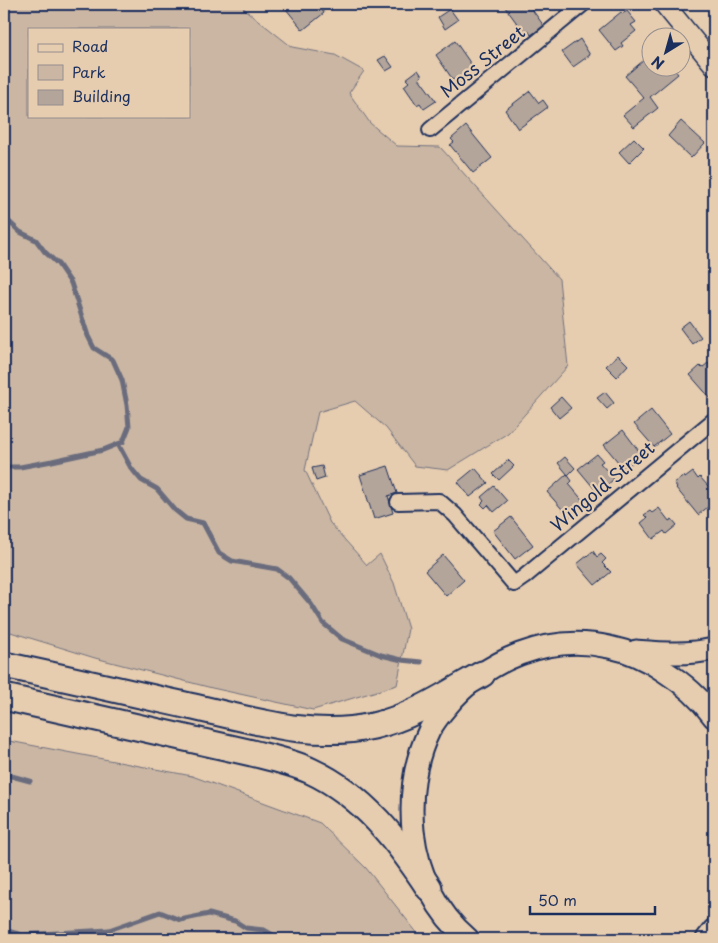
<svg xmlns="http://www.w3.org/2000/svg" width="718" height="943" viewBox="0 0 718 943" font-family="'Playpen Sans',sans-serif">
  <rect width="100%" height="100%" fill="#e7cdaf"/>
  <filter id="ink" filterUnits="userSpaceOnUse"><feTurbulence type="fractalNoise" baseFrequency=".02" numOctaves="2"/><feDisplacementMap in="SourceGraphic" scale="10" xChannelSelector="R" yChannelSelector="G"/><feConvolveMatrix kernelMatrix="1 2 1 2 8 2 1 2 1" color-interpolation-filters="sRGB"/></filter>
  <g filter="url(#ink)">
    <g fill="#cab6a3" stroke="#727280" fill-rule="evenodd">
      <path d="M4 4H244V9L292 47 335 55 364 71 349 93 370 123 397 146 440 147 559 279 568 366 508 433 448 470 415 466 386 428 355 401 318 412 305 470 330 523 367 565 380 554 394 583 408 629 397 685 313 710 212 688 95 658 4 630ZM29 29H189V116H29Z"/>
      <polygon points="4,740 192,776 320,823 366,868 422,939 4,939"/>
    </g>
    <g fill="none" stroke-linecap="round" stroke-linejoin="round">
      <g stroke="#6a6c7d" stroke-width="5">
        <polyline points="4,217 20,232 36,240 45,252 58,264 71,283 88,336 94,348 113,360 122,380 127,405 129,427 123,442 103,450 52,461 20,467 4,467"/>
        <polyline points="118,444 131,468 141,480 157,489 175,510 186,519 203,523 219,553 232,561 277,569 289,578 311,604 323,623 342,639 381,655 402,660 421,662"/>
        <polyline points="4,774 30,781"/>
        <polyline points="4,930 22,935 109,930 160,912 180,920 209,914 235,921 246,928 264,930 280,939"/>
      </g>
    </g>
    <g fill="#b4a59b" stroke="#1b2f5e">
      <polygon points="282,4 330,4 322,10 324,13 303,30"/>
      <polygon points="510,4 528,4 544,26 531,35 528,30 524,33 505,7"/>
      <polygon points="450,9 458,20 445,29 438,17"/>
      <polygon points="627,11 636,22 631,25 636,31 621,43 623,46 616,51 599,30 621,12 622,14"/>
      <polygon points="580,39 590,55 573,67 562,52"/>
      <polygon points="455,41 473,67 467,72 471,78 461,85 456,78 453,80 436,55"/>
      <polygon points="650,55 650,68 673,68 678,74 650,97 658,108 634,127 623,115 644,98 625,76"/>
      <polygon points="385,56 393,67 386,71 378,60"/>
      <polygon points="418,70 422,76 419,78 436,101 424,109 420,103 417,105 404,86 409,82 406,79"/>
      <polygon points="530,91 539,103 543,100 548,107 518,129 505,110"/>
      <polygon points="681,121 705,143 691,158 668,136"/>
      <polygon points="466,126 492,158 473,173 450,145 454,142 451,139"/>
      <polygon points="634,138 644,148 629,163 619,152"/>
      <polygon points="689,321 701,337 692,344 680,328"/>
      <polygon points="618,355 628,365 617,377 606,366"/>
      <polygon points="708,363 714,371 714,397 711,399 690,375 700,366 702,368"/>
      <polygon points="605,392 614,403 607,409 597,398"/>
      <polygon points="561,397 571,408 559,418 550,407"/>
      <polygon points="651,410 670,434 654,447 634,424"/>
      <polygon points="623,430 642,455 624,469 604,445"/>
      <polygon points="597,454 603,461 600,463 614,479 598,493 578,469"/>
      <polygon points="565,457 575,468 568,475 558,463"/>
      <polygon points="508,460 514,466 499,480 493,474"/>
      <polygon points="322,466 325,478 316,481 312,468"/>
      <polygon points="388,466 397,493 388,496 393,513 374,519 360,475"/>
      <polygon points="475,468 488,483 470,497 458,482"/>
      <polygon points="693,472 698,479 700,477 708,486 711,484 714,488 714,502 698,515 676,488 677,487 674,483 684,476 685,478"/>
      <polygon points="567,474 572,481 569,484 585,503 569,517 547,492"/>
      <polygon points="494,486 507,501 494,512 488,505 485,508 481,504 484,501 481,497"/>
      <polygon points="659,508 669,521 672,519 677,525 666,534 664,531 653,539 641,523 647,518 644,515 650,511 652,513"/>
      <polygon points="511,517 533,545 515,559 493,531"/>
      <polygon points="593,551 597,557 601,554 606,559 602,563 611,572 595,585 577,564"/>
      <polygon points="443,555 464,580 446,596 425,571"/>
    </g>
    <g fill="none" stroke-linecap="round" stroke-linejoin="round">
      <g stroke="#1b2f5e" stroke-width="18">
        <g id="street">
          <polyline points="430,130 583,4"/>
          <polyline points="398,502 439,501 455,515 514,584 524,577 714,420"/>
        </g>
      </g>
      <g stroke="#1b2f5e" stroke-width="22">
        <polyline id="secondary" points="664,4 714,65"/>
      </g>
      <g stroke="#1b2f5e" stroke-width="25">
        <g id="primary">
          <path d="M636 651C663 653 688 655 714 649"/>
          <path d="M468 939C435 911 418 873 413 831 410 797 414 762 429 731 434 722 440 714 447 706 485 660 549 633 609 647 629 651 648 660 664 671 683 683 701 699 714 717"/>
          <polyline points="707,939 714,930"/>
        </g>
      </g>
      <g stroke="#1b2f5e" stroke-width="29">
        <g id="highway">
          <path d="M4 665C66 678 127 692 189 706 249 719 311 740 373 726 413 717 447 694 482 674"/>
          <path d="M4 697 252 753C272 758 292 762 311 771 363 795 398 841 429 888"/>
        </g>
      </g>
      <use href="#street" stroke="#e7cdaf" stroke-width="14"/>
      <use href="#secondary" stroke="#e7cdaf" stroke-width="19"/>
      <use href="#primary" stroke="#e7cdaf" stroke-width="21"/>
      <use href="#highway" stroke="#e7cdaf" stroke-width="25"/>
    </g>
  </g>
  <g text-anchor="middle" stroke-width="4.5" stroke-linejoin="round" paint-order="stroke">
    <g font-size="18" fill="#1b2f5e" stroke="#e7cdaf">
      <text transform="translate(483 62) rotate(-39)" y="6">Moss Street</text>
      <text transform="translate(603 487) rotate(-40)" y="6">Wingold Street</text>
    </g>
  </g>
  <rect width="718" height="943" fill="none" stroke="#e7cdaf" stroke-width="20"/>
  <rect x="10" y="10" width="698" height="923" fill="none" stroke="#1b2f5e" stroke-width="2" filter="url(#ink)"/>
  <rect x="28" y="28" width="162" height="90" fill="#e7cdaf" stroke="#958e8f"/>
  <rect x="38" y="44" width="25" height="8" fill="#e7cdaf" stroke="#958e8f"/>
  <text x="72" y="52" font-size="15" fill="#1b2f5e">Road</text>
  <rect x="38" y="65" width="25" height="15" fill="#cab6a3" stroke="#958e8f"/>
  <text x="72" y="78" font-size="15" fill="#1b2f5e">Park</text>
  <rect x="38" y="90" width="25" height="15" fill="#b4a59b" stroke="#958e8f"/>
  <text x="72" y="102" font-size="15" fill="#1b2f5e">Building</text>
  <g transform="translate(666 52) rotate(217)"><circle r="24" fill="#e7cdaf" stroke="#958e8f"/>
  <path d="M0-4L9 19L0 12L-9 19Z" fill="#1b2f5e"/>
  <text y="-8" font-size="14" font-weight="bold" text-anchor="middle" fill="#1b2f5e">N</text>
  </g>
  <path d="M530 906v8h125v-8" fill="none" stroke="#1b2f5e" stroke-width="2.5"/>
  <text x="538" y="906" font-size="15" fill="#1b2f5e" stroke="#e7cdaf" stroke-width="4" paint-order="stroke">50 m</text>
</svg>
